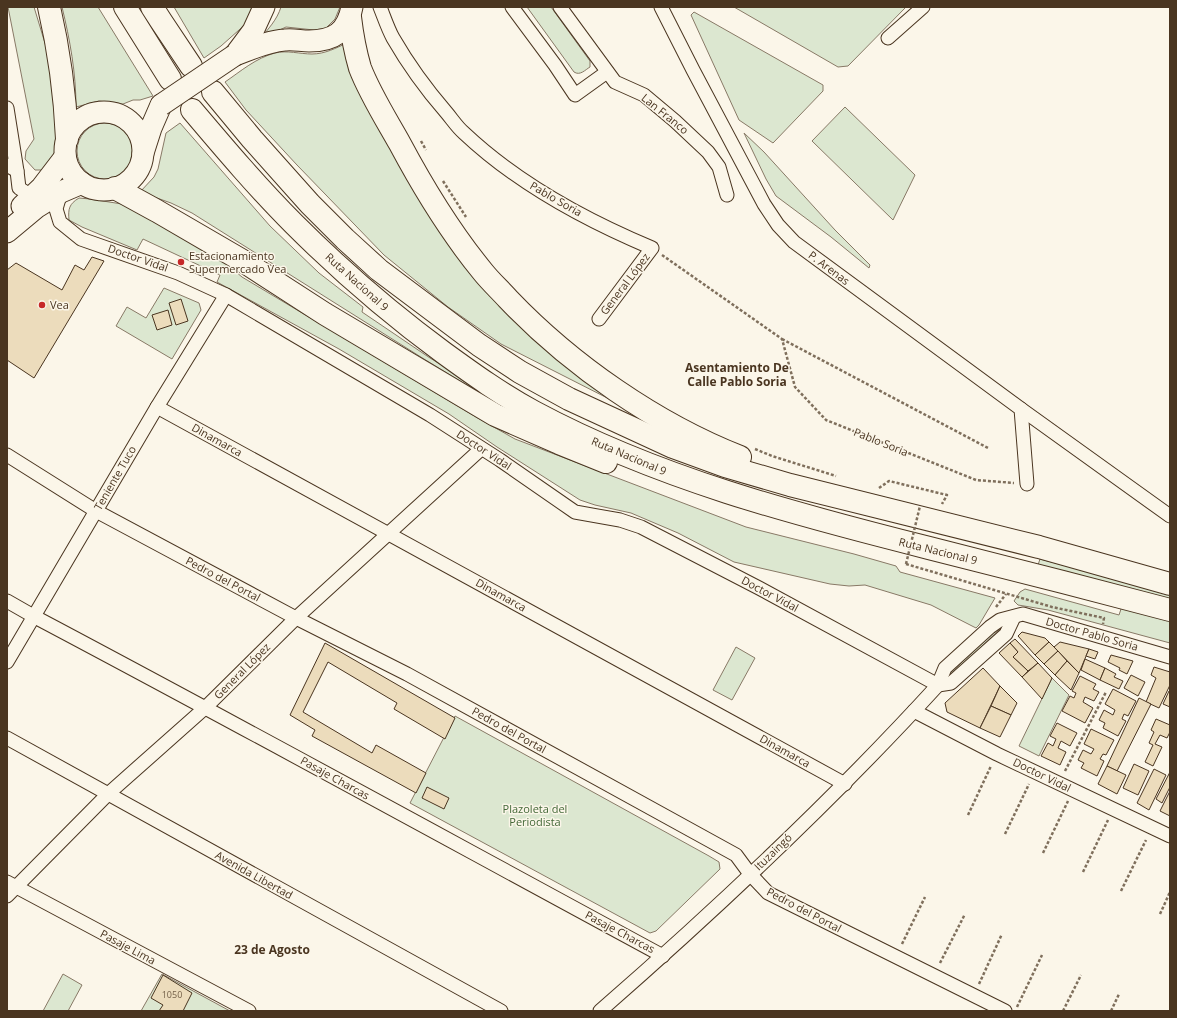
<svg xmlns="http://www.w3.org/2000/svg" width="1177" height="1018" viewBox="0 0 1177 1018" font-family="'Open Sans',sans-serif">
  <rect width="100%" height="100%" fill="#fbf6e9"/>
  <g fill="#dce7d0" stroke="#887966">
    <polygon points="8,7 34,7 51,63 59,133 55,145 54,157 42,170 35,170 25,159 26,151 34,139"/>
    <path d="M62 7H98L153 96 140 100H133L123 104 99 101 76 107C76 73 70 40 62 7Z"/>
    <polygon points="174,7 252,7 248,22 221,46 204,58"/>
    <path d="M281 7H340L335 19 326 28 314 30 286 27 260 39C268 29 277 20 281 7Z"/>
    <path d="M527 7H551L590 61V67C585 70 580 76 574 72Z"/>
    <polygon points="734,7 906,7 848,66 838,67"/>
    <polygon points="694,12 823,85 823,91 773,143 739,120 691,15"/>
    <path d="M347 43 431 211 623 406 501 344 448 307 384 255 297 165 246 110 225 82C241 71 256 58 275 53 287 50 300 54 312 54 325 54 336 48 347 43Z"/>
    <polygon points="845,107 915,175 893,220 812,141"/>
    <circle cx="105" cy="151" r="28"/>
    <polygon points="180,123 270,226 319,273 363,307 362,312 430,358 474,384 484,393 465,384 424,359 192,213 171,203 140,192 154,177 158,169 166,133"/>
    <polygon points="744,133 764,152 835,230 870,265 869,268 831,237 776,196 766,179"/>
    <path d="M79 198 90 199 122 204 147 214 199 248 223 261 242 277 476 417 515 439 746 527 854 554 896 566 900 572 995 598 979 625 976 628 931 605 865 585 849 586 830 584 734 562 678 533 631 513 595 505 580 500 497 447 449 414 339 349 217 282 220 275 143 239 137 250 82 227 69 220C68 209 69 204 79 198Z"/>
    <polygon points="164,288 199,303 201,310 172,359 116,326 127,307 146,318"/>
    <polygon points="1040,559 1170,593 1170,599 1038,565"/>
    <polygon points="1025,589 1119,615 1122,606 1170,619 1170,643 1048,610 1018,605 1014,601 1020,592"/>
    <polygon points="999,627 1001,628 949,678 947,676"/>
    <polygon points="736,647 755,658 732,700 713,690"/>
    <polygon points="1052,678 1069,695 1039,756 1019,746"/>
    <polygon points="455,716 709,856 719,862 720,869 656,931 650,933 410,803"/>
    <polygon points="63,974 82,985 68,1011 43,1011"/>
    <polygon points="162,974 230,1011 141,1011"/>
  </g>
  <g fill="#ecdcbc" stroke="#4a3520">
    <polygon points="92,257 104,261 34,378 7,360 7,270 16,263 62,290 75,265 84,270"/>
    <polygon points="181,299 188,321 176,325 169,303"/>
    <polygon points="168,310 172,325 157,330 152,315"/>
    <polygon points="1022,632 1045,638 1049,642 1035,655 1018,636"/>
    <polygon points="1015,639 1038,663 1028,671 1013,657 1018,652 1010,643"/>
    <polygon points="1049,642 1058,651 1044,664 1035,655"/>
    <polygon points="1060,642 1089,649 1079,673 1054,647"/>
    <polygon points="325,643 455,718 445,739 394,709 397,703 328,662 303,712 372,753 376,745 426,773 416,793 312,736 315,730 290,715"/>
    <polygon points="1010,643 1018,652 1013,657 1028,671 1022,677 999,653"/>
    <polygon points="1089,649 1098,652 1095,659 1086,656"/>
    <polygon points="1058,651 1067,661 1055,675 1044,664"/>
    <polygon points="1111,655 1133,661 1127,674 1119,670 1120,668 1108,662"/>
    <polygon points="1085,659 1105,668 1100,680 1081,670"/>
    <polygon points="1067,661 1079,673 1071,690 1055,675"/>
    <polygon points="1038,663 1052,678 1042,699 1022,677"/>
    <polygon points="1154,667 1170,672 1170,685 1159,708 1146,702 1156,678 1151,675"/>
    <polygon points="983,668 1000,686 980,728 947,712 945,703"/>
    <polygon points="1105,668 1116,674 1114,677 1123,681 1119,689 1100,680"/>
    <polygon points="1131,675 1145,682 1138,696 1124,688"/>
    <polygon points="1080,676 1096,684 1093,689 1099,692 1094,701 1085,697 1083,702 1093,708 1085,723 1062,711 1070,696 1074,698 1076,693 1072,691"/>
    <polygon points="1000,686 1017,703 1011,715 991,706"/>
    <polygon points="1113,689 1136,701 1128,716 1124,714 1122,719 1126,721 1118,736 1103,728 1105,723 1099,720 1104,710 1113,715 1115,710 1105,704"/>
    <polygon points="1169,691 1170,691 1170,707 1163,704"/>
    <polygon points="1139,698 1151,704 1117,771 1107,766"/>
    <polygon points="991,706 1011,715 1000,737 980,728"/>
    <polygon points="1156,719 1170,725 1170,732 1167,738 1160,735 1155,744 1162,747 1153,766 1145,762 1153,745 1149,743 1154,732 1151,730"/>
    <polygon points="1057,723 1077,733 1070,746 1061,741 1058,748 1066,752 1060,765 1041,756 1048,743 1053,746 1056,739 1050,736"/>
    <polygon points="1091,729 1114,740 1106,755 1103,754 1100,759 1104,761 1097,776 1081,768 1084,763 1078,760 1083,750 1091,754 1094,749 1084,744"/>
    <polygon points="1134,764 1149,771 1138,795 1123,788"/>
    <polygon points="1107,766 1126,775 1117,794 1098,784"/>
    <polygon points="1154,769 1166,775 1149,810 1137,803"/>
    <polygon points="1170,772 1170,787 1162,803 1156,799"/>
    <polygon points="427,787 449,798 444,809 422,798"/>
    <polygon points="1170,791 1170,816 1160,811"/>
    <polygon points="163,975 192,993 183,1011 159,1011 163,1005 151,998"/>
  </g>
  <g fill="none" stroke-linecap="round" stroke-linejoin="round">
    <g stroke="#4a3520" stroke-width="15">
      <g id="street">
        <path d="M380 7C384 17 388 29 393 38 408 64 426 89 446 112 452 119 457 127 464 133 517 183 585 220 652 248L599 319"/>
        <polyline points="512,7 555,65 575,95 607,72"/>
        <polyline points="560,7 615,82 644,95 675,121 708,152 719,167 727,195"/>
        <polyline points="661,7 693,70 764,204 778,225 794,242 1021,409 1027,484"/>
        <polyline points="888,38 923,7"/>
        <polyline points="7,108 17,171"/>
        <polyline points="7,165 17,171 19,188 33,197"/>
        <polyline points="61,192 56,209 60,222 81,239 178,273 226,295 430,415 500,460 575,512 620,520 641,527 759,588 938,685"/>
        <polyline points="157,407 845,784"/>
        <polyline points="1021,409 1170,516"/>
        <polyline points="7,455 96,511 296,618 407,674 736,855 750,874 768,893 1005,1011"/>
        <path d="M7 601 35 617C245 728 454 843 663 956"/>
        <polyline points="7,662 157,407 226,295"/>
        <polyline points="938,685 951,683 1006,634 1014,617"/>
        <polyline points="914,711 997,754 1170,836"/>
        <polyline points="7,738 501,1011"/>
        <polyline points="7,882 249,1011"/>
        <polyline points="7,896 108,794 206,707 296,618 481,449"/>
        <path d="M600 1011C718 908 833 800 938 685L945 668 990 627 1000 620 1023 614 1170 657"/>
      </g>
    </g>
    <g stroke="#4a3520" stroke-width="23">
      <g id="primary">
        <path d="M235 55C251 49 268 41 285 40 293 39 301 41 309 41 334 41 347 32 352 7"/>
        <polyline points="235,55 253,31 264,7"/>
        <circle cx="104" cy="151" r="39"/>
        <polyline points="143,153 151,128 161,105"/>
        <polyline points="22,206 42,187 65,157"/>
        <polyline points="7,232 37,207 61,192 82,183"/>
      </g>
    </g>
    <g stroke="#4a3520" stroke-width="24">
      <g id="highway">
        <path d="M49 7C59 50 65 94 67 139"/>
        <polyline points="125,7 170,79"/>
        <polyline points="152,7 161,21 191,66"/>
        <path d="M350 17C352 34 355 51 360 68 370 94 386 119 400 144 424 189 451 233 483 272 491 282 500 290 508 299 571 365 656 424 740 457"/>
        <polyline points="213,92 252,139 310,204 345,239 379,270 479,345 520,372 569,399 673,447 725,466 790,485 1039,547 1170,584"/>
        <path d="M192 110C225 149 258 188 294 224 341 271 391 314 444 353 473 374 502 395 534 412 657 478 794 514 929 548 1009 568 1090 589 1170 610"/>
        <polyline points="115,188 157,211 243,261 325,314 495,415 559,443 606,462"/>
      </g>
    </g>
    <g stroke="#7f6f5c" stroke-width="2.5" stroke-dasharray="3 2" stroke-linecap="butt">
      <polyline points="421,141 426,150"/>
      <polyline points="443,181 466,217"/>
      <polyline points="662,255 782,339 795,387 826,420 976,480 1014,483"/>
      <polyline points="782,339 988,448"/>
      <polyline points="755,449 772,456 836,476"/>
      <polyline points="879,488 889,481 947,495 942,504"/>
      <polyline points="906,564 1052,607 1104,618 1103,624"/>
      <polyline points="996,607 1006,594"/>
      <polyline points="1065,771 1106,692"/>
      <polyline points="968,815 991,766"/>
      <polyline points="1005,834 1029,784"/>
      <polyline points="1043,853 1068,801"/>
      <polyline points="1083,872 1108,820"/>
      <polyline points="1121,891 1146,840"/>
      <polyline points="1160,914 1170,892"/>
      <polyline points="902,944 925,897"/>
      <polyline points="940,963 965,914"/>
      <polyline points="979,984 1002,934"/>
      <polyline points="1017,1007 1042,955"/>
      <polyline points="1063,1011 1081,975"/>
      <polyline points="1111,1011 1119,994"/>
    </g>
    <use href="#street" stroke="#fbf6e9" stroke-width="13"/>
    <use href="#primary" stroke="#fbf6e9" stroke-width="21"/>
    <use href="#highway" stroke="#fbf6e9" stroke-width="22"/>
    <g stroke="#4a3520" stroke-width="23" stroke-linecap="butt">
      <polyline id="primary-bridge" points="161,105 235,55"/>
    </g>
    <polyline stroke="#7f6f5c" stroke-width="2.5" stroke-dasharray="3 2" stroke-linecap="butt" points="906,564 920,506"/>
    <use href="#primary-bridge" stroke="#fbf6e9" stroke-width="21"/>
  </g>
  <g fill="#c62828" stroke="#fbf6e9" stroke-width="1.5">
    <circle cx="181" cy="262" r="4"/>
    <circle cx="42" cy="305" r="4"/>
  </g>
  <g text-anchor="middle" stroke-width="3" stroke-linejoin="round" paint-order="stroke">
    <g font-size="9" fill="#725f47">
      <text x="172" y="998">1050</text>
    </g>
    <g font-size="11" fill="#4a3520" stroke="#fbf6e9">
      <text transform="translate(665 114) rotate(39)" y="4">Lan Franco</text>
      <text transform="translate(556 199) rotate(30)" y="4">Pablo Soria</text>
      <text transform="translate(138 258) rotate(19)" y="4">Doctor Vidal</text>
      <text transform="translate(829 268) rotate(37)" y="4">P. Arenas</text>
      <text transform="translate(357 282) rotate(42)" y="4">Ruta Nacional 9</text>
      <text transform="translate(625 284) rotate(-53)" y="4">General López</text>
      <text transform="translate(217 440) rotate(29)" y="4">Dinamarca</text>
      <text transform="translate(881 442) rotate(22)" y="4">Pablo Soria</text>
      <text transform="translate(484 450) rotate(33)" y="4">Doctor Vidal</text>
      <text transform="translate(629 456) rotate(23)" y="4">Ruta Nacional 9</text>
      <text transform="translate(115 478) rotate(-60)" y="4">Teniente Tuco</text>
      <text transform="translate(938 551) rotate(14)" y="4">Ruta Nacional 9</text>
      <text transform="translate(223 579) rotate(28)" y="4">Pedro del Portal</text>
      <text transform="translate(770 594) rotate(28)" y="4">Doctor Vidal</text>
      <text transform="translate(501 595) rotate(29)" y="4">Dinamarca</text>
      <text transform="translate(1092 634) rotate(16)" y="4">Doctor Pablo Soria</text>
      <text transform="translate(242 671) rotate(-45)" y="4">General López</text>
      <text transform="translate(509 730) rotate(29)" y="4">Pedro del Portal</text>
      <text transform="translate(785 751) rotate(29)" y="4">Dinamarca</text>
      <text transform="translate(1042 775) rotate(26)" y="4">Doctor Vidal</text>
      <text transform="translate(335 778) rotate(29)" y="4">Pasaje Charcas</text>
      <text transform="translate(773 852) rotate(-44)" y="4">Ituzaingó</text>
      <text transform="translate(254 875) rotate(29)" y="4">Avenida Libertad</text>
      <text transform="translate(804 910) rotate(28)" y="4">Pedro del Portal</text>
      <text transform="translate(620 932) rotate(28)" y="4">Pasaje Charcas</text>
      <text transform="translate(128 947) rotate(28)" y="4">Pasaje Lima</text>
    </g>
    <g font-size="11" fill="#4a3520" stroke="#fbf6e9" text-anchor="start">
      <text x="189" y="260">Estacionamiento<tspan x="189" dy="13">Supermercado Vea</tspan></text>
      <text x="50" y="309">Vea</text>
    </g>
    <g font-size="11" fill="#436837" stroke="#fbf6e9">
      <text x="535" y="813">Plazoleta del<tspan x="535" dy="13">Periodista</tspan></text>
    </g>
    <g font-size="12" font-weight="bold" fill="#4a3520" stroke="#fbf6e9">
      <text x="737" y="372">Asentamiento De<tspan x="737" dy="14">Calle Pablo Soria</tspan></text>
      <text x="272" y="954">23 de Agosto</text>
    </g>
  </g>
  <rect width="1177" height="1018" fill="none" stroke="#4a3520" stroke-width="16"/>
</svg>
